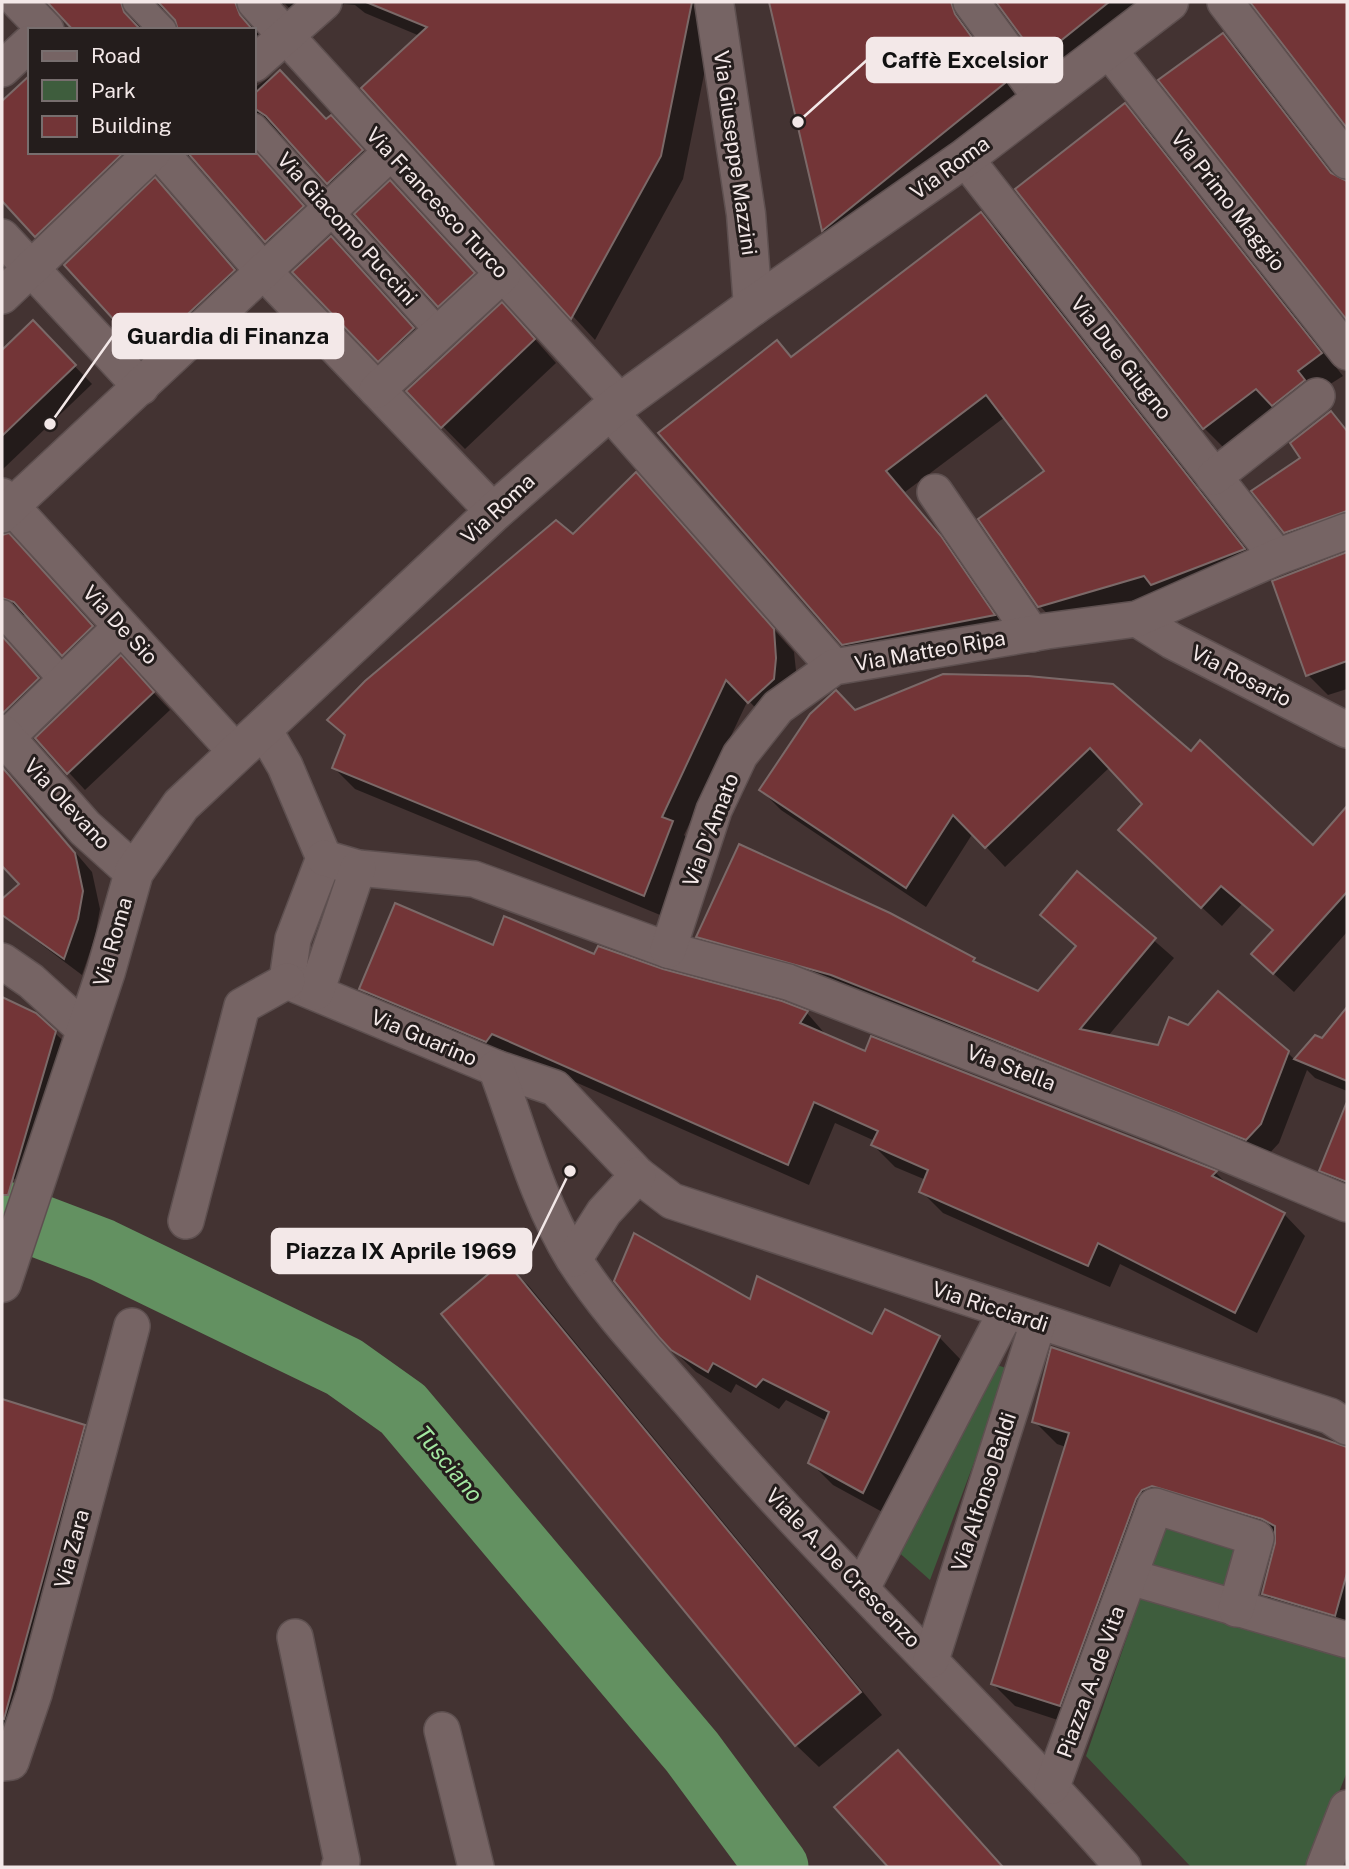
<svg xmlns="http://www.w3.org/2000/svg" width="1349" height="1869" viewBox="0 0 1349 1869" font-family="'Public Sans',sans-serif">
  <rect width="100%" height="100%" fill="#433332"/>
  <g fill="#3e5d3d">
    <polygon points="994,1364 1009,1369 930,1580 895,1549"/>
    <polygon points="1174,1501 1268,1531 1251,1595 1347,1628 1347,1772 1309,1867 1191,1867 1086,1756"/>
  </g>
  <g fill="#0007">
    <polygon points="50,2 710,2 715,20 683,179 595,340 363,88 420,36 365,13 355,5 344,4 311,29 285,4 265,9 257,20 262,39 257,86 279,71 327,121 353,140 384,174 351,206 287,137 275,133 260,153 264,162 325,229 289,263 193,157 172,154 59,258 2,198 2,104 30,77 30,152 254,152 254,30 179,30 180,26 164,9 155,9 145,30 75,30"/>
    <polygon points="771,2 1164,2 1061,80 1039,58 1002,7 993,3 1026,106 845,252 823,230"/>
    <polygon points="1252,2 1347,2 1347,125"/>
    <polygon points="1223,35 1245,57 1340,181 1347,182 1347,317 1160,80"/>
    <polygon points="1125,105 1147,128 1343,376 1226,450 1204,428"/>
    <polygon points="170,194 249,285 160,367 66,265"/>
    <polygon points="402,194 485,285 450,317 439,306"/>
    <polygon points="981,214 1002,235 1264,570 1060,627 1039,605 1047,471 1005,417 905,492 962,559 1014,636 864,665 843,644 777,342 792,357"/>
    <polygon points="348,255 430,346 396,378 379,361"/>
    <polygon points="33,323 92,384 2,470 2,352"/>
    <polygon points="524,327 556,363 465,449 408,391"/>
    <polygon points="1330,413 1347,430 1347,537 1306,553 1285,532 1303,459"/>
    <polygon points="636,475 794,652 797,680 770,723 748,700 684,835 694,844 665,917 355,789 334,768 346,737 329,720 573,536"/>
    <polygon points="8,535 109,644 80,672 26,615 16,615 4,627 7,643 55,696 2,739 2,536"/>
    <polygon points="1347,554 1347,689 1328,695 1308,675 1274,582"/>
    <polygon points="137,675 170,710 85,790 37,738"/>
    <polygon points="856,712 1191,753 1314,847 1347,808 1347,932 1294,992 1273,973 1274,932 1242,904 1222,926 1140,850 1145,804 1110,767 1005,867 973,833 926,907 781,810 761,790"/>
    <polygon points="2,766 92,872 100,909 95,937 82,975 2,915 2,901 21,884 2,863"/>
    <polygon points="1078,874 1174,958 1108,1036 1159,1046 1188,1027 1288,1053 1295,1060 1315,1037 1322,1040 1347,1010 1347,1091 1315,1078 1307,1070 1279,1143 1265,1158 716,955 698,936 973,959 980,966 1038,993 1077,947 1043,915"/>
    <polygon points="494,947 595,956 662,971 807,1013 827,1036 866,1053 872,1038 1216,1173 1230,1187 1284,1214 1305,1236 1257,1333 1120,1264 1110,1287 943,1213 921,1191 926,1180 895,1167 873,1145 875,1141 835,1123 809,1185 514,1055 508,1063 383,1011 362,989"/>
    <polygon points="2,999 35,1014 78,1055 40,1189 2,1174"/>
    <polygon points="1347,1106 1347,1193 1321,1170"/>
    <polygon points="505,1263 528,1285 882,1715 819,1767 796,1745"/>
    <polygon points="751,1301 873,1336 939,1337 961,1360 886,1514 833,1485 810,1462 827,1421 786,1400 779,1409 736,1384 731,1393 696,1372 672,1349"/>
    <polygon points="1053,1350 1347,1448 1347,1634 1287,1616 1264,1594 1277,1538 1185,1509 1165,1512 1082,1728 1015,1706 993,1684 1066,1447 1057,1444 1034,1421"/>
    <polygon points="4,1402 84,1427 106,1450 2,1754"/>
    <polygon points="898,1752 920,1774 1003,1867 890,1867 836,1807"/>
  </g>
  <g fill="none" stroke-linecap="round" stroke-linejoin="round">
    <polyline stroke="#639161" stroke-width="63" points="2,1212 102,1250 344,1367 403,1409 692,1752 777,1867"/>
  </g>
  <g fill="#733537" stroke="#7b6968" stroke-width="2">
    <polygon points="47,2 121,2 124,12 141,30 73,30"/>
    <polygon points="158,2 235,2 240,15 253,30 178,30 175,20"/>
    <polygon points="366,2 692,2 661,156 571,319 361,88 427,27"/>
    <polygon points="769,2 951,2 955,14 1005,83 822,231"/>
    <polygon points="996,2 1109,2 1038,59"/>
    <polygon points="1250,2 1347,2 1347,128"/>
    <polygon points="1223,33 1331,173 1347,181 1347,320 1158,80"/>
    <polygon points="280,70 326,119 331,115 363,150 327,184 266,116 254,108 254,94"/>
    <polygon points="30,75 30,152 124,152 35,237 2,201 2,101"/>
    <polygon points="1125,103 1322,353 1298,371 1305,380 1272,406 1256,389 1203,429 1015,189"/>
    <polygon points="187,152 256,152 304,206 265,242"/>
    <polygon points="155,177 235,270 145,354 64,265"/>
    <polygon points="390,180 475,273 438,307 354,214"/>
    <polygon points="981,212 1245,549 1151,585 1144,576 1038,607 978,519 1044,471 986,395 886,471 941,536 995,615 842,645 658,433 777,340 791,357"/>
    <polygon points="331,236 414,328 378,362 292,272"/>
    <polygon points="502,302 535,339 441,428 406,391"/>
    <polygon points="33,320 76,365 2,436 2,350"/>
    <polygon points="1331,411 1347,431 1347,511 1284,533 1251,491 1300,458 1290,443"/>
    <polygon points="636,472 774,629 776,658 774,679 748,703 726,680 662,817 673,821 644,896 332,768 345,735 327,720 365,681 556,520 573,534"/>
    <polygon points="9,533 93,626 62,656 14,602 2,598 2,535"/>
    <polygon points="1347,552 1347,661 1306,676 1272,581"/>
    <polygon points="2,636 39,678 3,713 2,713"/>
    <polygon points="121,655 154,692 67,774 35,738"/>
    <polygon points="943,674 1028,676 1113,684 1191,751 1200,740 1313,845 1347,806 1347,892 1273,974 1251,954 1273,930 1221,886 1201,908 1118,830 1142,804 1090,748 985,848 953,815 906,888 759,790 810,714 836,690 855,710"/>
    <polygon points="2,767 75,853 83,891 78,919 64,959 2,915 2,899 19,884 2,866"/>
    <polygon points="739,844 890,913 975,958 973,961 1038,991 1076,946 1040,915 1077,871 1156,938 1080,1029 1158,1045 1169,1017 1188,1025 1218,991 1289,1051 1261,1124 1246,1140 831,975 696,937"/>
    <polygon points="395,903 493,945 504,916 594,954 598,946 663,969 782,1001 808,1011 800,1023 865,1051 871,1036 1217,1171 1212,1176 1285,1213 1235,1313 1098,1243 1088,1266 919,1192 928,1170 871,1145 878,1131 814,1102 788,1165 492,1034 486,1042 359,989"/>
    <polygon points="2,997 36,1013 56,1031 8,1195 2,1195"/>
    <polygon points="1347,1007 1347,1081 1294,1059 1315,1035 1322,1038"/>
    <polygon points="1346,1104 1347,1105 1347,1182 1319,1171"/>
    <polygon points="634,1233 750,1299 757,1276 872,1334 885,1309 940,1336 863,1493 808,1463 829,1412 763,1379 756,1387 713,1363 708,1372 671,1350 659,1337 614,1281"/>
    <polygon points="505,1260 861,1692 795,1746 441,1314"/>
    <polygon points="1051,1347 1347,1447 1347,1573 1335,1616 1262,1594 1275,1543 1275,1526 1262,1519 1152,1486 1142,1490 1136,1499 1060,1706 991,1684 1069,1433 1032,1422"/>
    <polygon points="2,1399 85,1425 4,1719 2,1718"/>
    <polygon points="898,1750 1003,1867 888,1867 834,1807"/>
  </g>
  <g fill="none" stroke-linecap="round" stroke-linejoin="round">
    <g stroke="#5e5050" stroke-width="29">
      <g id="pedestrian">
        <polyline points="136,2 163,30"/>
        <polyline points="254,127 439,332"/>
        <polyline points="2,613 64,682"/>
      </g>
    </g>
    <g stroke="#5e5050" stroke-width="38">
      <g id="minor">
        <polyline points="19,2 46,30"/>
        <polyline points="255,2 620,402"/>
        <polyline points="971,2 1042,99"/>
        <polyline points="1225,2 1347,161"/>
        <polyline points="1108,49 1347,352"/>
        <polyline points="254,64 324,2"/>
        <polyline points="2,69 30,43"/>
        <polyline points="160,152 264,272 494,512"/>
        <polyline points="965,158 1277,557"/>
        <polyline points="2,237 141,387"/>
        <polyline points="2,296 153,152"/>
        <polyline points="377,390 503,274"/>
        <polyline points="609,411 834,667"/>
        <polyline points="1214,477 1317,396"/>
        <polyline points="935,492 1032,634"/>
        <polyline points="2,496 237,753"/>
        <polyline points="2,515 390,153"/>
        <polyline points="1137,619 1172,641 1347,730"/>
        <polyline points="263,728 285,766 324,858 293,939 287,981"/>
        <polyline points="6,738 121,627"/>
        <polyline points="324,858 358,868 474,879 668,950 788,982 1168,1129 1347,1204"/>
        <polyline points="668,950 714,810 740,755 778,707 834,667 1047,631 1137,619 1277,557 1347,531"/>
        <polyline points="2,961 31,981 85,1030"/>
        <polyline points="287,981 496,1068 555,1088 638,1175 672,1201 1330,1416 1347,1427"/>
        <polyline points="316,992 358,868"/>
        <path d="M496 1068C520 1132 537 1199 573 1258 606 1310 650 1356 690 1402 827 1564 984 1708 1123 1867"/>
        <polyline points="186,1221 242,1006 287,981"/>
        <polyline points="574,1259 604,1212 638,1175"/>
        <polyline points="1130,1577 1347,1640"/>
        <polyline points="862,1588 1006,1312"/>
        <polyline points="295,1637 342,1861 339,1867"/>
        <polyline points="931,1660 1038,1323"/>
        <polyline points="442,1730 476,1867"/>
        <polyline points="2,1763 11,1762 34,1694 132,1326"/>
        <polyline points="1052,1786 1155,1506 1256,1538 1236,1609"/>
        <polyline points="1324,1867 1347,1808"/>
      </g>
    </g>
    <g stroke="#5e5050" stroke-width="41">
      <polyline id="tertiary" points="2,734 85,828 134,872"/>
    </g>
    <g stroke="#5e5050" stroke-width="41">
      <g id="secondary">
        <polyline points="714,2 746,214 753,306"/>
        <polyline points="2,1283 106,971 134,872 181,805 494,512 609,411 753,306 965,158 1169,2"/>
      </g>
    </g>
    <use href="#pedestrian" stroke="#766464" stroke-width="26"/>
    <use href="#minor" stroke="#766464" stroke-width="35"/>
    <use href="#tertiary" stroke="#766464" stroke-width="38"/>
    <use href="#secondary" stroke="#766464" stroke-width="38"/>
  </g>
  <g text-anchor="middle" stroke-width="6" stroke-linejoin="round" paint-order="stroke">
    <g font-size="21" fill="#f3e8e8" stroke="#241d1c">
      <text transform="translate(735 153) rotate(82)" y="7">Via Giuseppe Mazzini</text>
      <text transform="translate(950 168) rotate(-36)" y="7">Via Roma</text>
      <text transform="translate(1228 201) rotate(52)" y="7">Via Primo Maggio</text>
      <text transform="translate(437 203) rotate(47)" y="7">Via Francesco Turco</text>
      <text transform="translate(347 229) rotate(48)" y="7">Via Giacomo Puccini</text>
      <text transform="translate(1121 358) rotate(52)" y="7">Via Due Giugno</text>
      <text transform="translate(498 509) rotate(-43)" y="7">Via Roma</text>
      <text transform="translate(120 625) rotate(47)" y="7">Via De Sio</text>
      <text transform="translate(930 651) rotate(-10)" y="7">Via Matteo Ripa</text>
      <text transform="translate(1241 676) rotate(27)" y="7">Via Rosario</text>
      <text transform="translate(67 804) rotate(47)" y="7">Via Olevano</text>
      <text transform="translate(711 830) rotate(-69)" y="7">Via D'Amato</text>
      <text transform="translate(113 942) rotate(-74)" y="7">Via Roma</text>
      <text transform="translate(424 1038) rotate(23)" y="7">Via Guarino</text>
      <text transform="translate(1011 1068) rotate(21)" y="7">Via Stella</text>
      <text transform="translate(990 1307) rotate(18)" y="7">Via Ricciardi</text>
      <text transform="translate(984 1492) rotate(-72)" y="7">Via Alfonso Baldi</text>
      <text transform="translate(72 1549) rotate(-75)" y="7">Via Zara</text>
      <text transform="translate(843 1568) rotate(46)" y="7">Viale A. De Crescenzo</text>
      <text transform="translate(1091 1682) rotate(-70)" y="7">Piazza A. de Vita</text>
    </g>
    <g font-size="23" font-style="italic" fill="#a3e7a0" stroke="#241d1c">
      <text transform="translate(449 1464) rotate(50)" y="8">Tusciano</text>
    </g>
  </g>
  <path fill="none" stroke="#f3e8e8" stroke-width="2.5" d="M798 122L867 60M50 424L113 336M570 1171L531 1251"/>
  <g fill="#f3e8e8" stroke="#241d1c" stroke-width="2.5">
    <circle cx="798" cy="122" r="7"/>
    <circle cx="50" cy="424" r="7"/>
    <circle cx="570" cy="1171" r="7"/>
  </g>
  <g fill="#f3e8e8" stroke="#f3e8e8" stroke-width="2.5">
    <rect x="867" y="38" width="195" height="44" rx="7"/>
    <rect x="113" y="314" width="230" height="44" rx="7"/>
    <rect x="272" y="1229" width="259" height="44" rx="7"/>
  </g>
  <g font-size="23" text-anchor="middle" font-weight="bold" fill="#111">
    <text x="965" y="68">Caffè Excelsior</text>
    <text x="228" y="344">Guardia di Finanza</text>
    <text x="401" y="1259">Piazza IX Aprile 1969</text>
  </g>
  <rect width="1349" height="1869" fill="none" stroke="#f3e8e8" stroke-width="7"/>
  <rect x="28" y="28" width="228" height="126" fill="#241d1c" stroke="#776e6e" stroke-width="2"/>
  <rect x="42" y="51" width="35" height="10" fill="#766464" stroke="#776e6e" stroke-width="2"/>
  <text x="91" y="63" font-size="21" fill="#f3e8e8">Road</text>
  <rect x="42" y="80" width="35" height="21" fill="#3e5d3d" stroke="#776e6e" stroke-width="2"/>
  <text x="91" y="98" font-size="21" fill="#f3e8e8">Park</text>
  <rect x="42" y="116" width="35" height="21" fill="#733537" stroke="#776e6e" stroke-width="2"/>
  <text x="91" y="133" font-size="21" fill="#f3e8e8">Building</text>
</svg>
